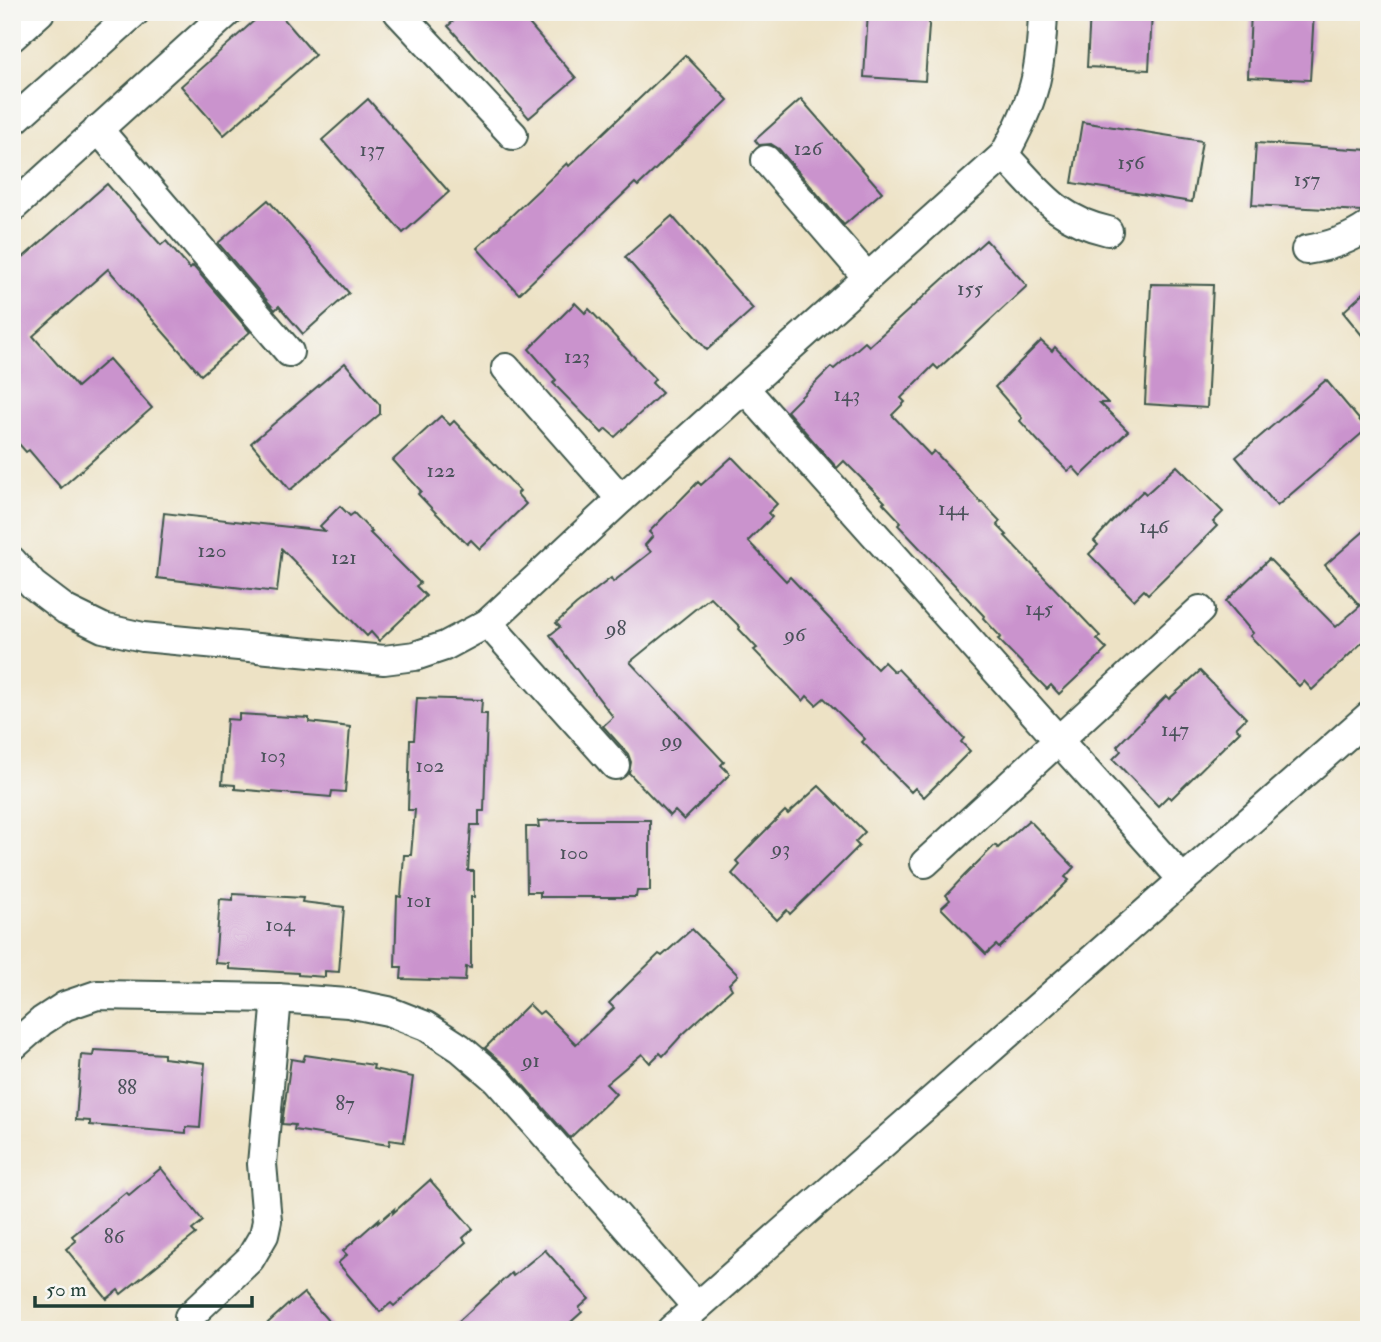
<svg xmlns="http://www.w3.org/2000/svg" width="1381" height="1342" viewBox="0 0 1381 1342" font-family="'IM FELL Double Pica',serif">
  <rect width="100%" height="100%" fill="#f6f6f2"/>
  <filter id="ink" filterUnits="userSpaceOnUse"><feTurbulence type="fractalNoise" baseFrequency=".0143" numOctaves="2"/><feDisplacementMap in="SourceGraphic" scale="14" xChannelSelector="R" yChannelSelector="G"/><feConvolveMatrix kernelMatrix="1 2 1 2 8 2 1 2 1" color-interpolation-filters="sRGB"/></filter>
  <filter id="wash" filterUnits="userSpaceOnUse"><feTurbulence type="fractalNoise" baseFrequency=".00686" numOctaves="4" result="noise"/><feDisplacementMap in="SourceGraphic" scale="28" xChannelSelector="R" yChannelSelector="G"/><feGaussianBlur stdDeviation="1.57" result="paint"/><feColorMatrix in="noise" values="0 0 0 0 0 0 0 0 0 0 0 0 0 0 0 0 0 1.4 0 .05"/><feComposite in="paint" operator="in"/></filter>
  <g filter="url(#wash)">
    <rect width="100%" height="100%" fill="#ede2c5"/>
    <g id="blocks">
      <g fill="#ca93cd">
        <polygon points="264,12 278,12 315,55 224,135 181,86"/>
        <polygon points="463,12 519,12 576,78 529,118 448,26"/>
        <polygon points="868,12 930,12 925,81 864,77"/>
        <polygon points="1090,12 1152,12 1149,70 1087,67"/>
        <polygon points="1251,12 1314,12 1310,80 1248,77"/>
        <polygon points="685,55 728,100 638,186 635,183 519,294 477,248 567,163 569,166"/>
        <polygon points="368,99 449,192 403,233 322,140"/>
        <polygon points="801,99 882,192 844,225 779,149 771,144 759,145 755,140"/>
        <polygon points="1082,122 1202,141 1192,202 1072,183"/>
        <polygon points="1256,143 1369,150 1369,209 1362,211 1252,205"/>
        <polygon points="107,184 161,245 166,241 190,269 193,266 250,332 201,375 108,269 33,336 77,387 109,359 152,408 61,488 29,450 26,452 12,436 12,267"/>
        <polygon points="268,200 349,293 303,334 279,306 275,310 218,243"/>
        <polygon points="672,216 753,309 707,350 625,257"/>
        <polygon points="986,240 1027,286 938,369 934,365 901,398 905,402 892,415 930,455 934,451 953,471 981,503 982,502 1000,521 997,525 1007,535 1005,536 1100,636 1097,639 1107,649 1059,694 1051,685 1047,689 998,639 1001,637 983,618 984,616 898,525 901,522 883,503 885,502 844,461 837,468 787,411 831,367 834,369 865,342 869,346"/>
        <polygon points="1151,284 1213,285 1207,408 1145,404"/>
        <polygon points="1369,288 1369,344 1343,312"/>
        <polygon points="575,303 585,313 589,309 655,379 652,383 662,393 615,437 606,429 602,433 553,383 556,380 529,349"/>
        <polygon points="1041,341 1052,351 1055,347 1108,403 1100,403 1128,431 1081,476 1073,467 1068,471 1039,442 1020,421 1022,418 995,387"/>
        <polygon points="345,363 380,405 380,414 290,490 251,443"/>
        <polygon points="1326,380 1367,429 1277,506 1236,457"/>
        <polygon points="441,416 450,425 454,421 520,491 517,494 526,504 480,549 471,540 467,544 435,512 418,494 421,491 393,460"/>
        <polygon points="732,457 777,504 768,513 772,517 748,541 786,581 790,577 877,669 884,662 894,672 898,669 964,738 961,742 970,751 924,797 915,788 911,792 862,742 865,739 824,698 816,705 807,696 803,701 754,650 757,648 739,629 740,627 710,597 630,662 724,762 721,765 730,774 684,820 675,811 670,816 629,773 631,762 628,754 603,726 613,717 550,635 560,627 556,623 576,605 611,578 613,582 651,552 645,545 653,536 649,532 698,482 701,485"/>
        <polygon points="1177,466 1223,512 1213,522 1217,526 1198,545 1148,594 1144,590 1134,600 1089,554 1098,545 1094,541 1112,521 1143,491 1146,494"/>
        <polygon points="340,506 350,516 354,513 372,532 370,533 420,583 416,586 426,596 379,641 371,632 367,636 282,549 277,592 157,578 164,513 325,531 320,526"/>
        <polygon points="1369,527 1369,636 1312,690 1304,681 1299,686 1250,636 1253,633 1226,601 1269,559 1336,627 1360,606 1325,565"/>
        <polygon points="1200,671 1246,718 1236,728 1240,731 1171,799 1168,796 1158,806 1113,759 1121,751 1117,746 1166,696 1169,699"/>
        <polygon points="417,698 482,700 481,714 487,714 484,811 479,811 479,825 471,825 468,871 474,871 474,897 471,897 471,968 466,967 465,981 401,979 402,967 395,967 397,896 401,897 404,855 411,855 415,810 408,810 410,740 414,740"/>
        <polygon points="239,714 309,718 309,722 350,727 345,792 332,791 331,797 235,789 235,785 222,784 227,719 239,720"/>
        <polygon points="819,786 865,832 855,842 859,846 840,865 790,914 787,910 777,920 732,874 740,865 736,861 755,841 785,811 788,814"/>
        <polygon points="565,820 650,820 650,891 637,891 636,897 540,897 540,892 527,892 526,827 539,827 538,821"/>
        <polygon points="1029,820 1074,867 1065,877 1069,880 1050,899 999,948 996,945 986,954 941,908 950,900 946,895 964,876 995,845 998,848"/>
        <polygon points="233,894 303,898 302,902 344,907 339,972 325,971 325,977 298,975 298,973 229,969 229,964 215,963 220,899 233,900"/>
        <polygon points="692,929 738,975 729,984 732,989 681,1036 663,1056 660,1053 650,1063 642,1054 606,1084 616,1094 570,1138 509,1069 485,1048 529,1004 539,1014 543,1011 576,1044 614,1008 609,1003 628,984 659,954 662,956"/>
        <polygon points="94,1050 164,1054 164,1058 205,1063 200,1128 186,1127 186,1133 90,1125 90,1121 76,1120 81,1055 93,1056"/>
        <polygon points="305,1055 374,1065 373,1069 413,1077 404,1142 390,1140 389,1145 363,1141 294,1130 295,1125 282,1124 291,1059 303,1061"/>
        <polygon points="161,1168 203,1221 192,1230 196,1234 121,1294 118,1290 107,1299 66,1249 76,1241 72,1236 93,1219 126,1192 129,1195"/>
        <polygon points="430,1180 473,1229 463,1238 466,1242 394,1306 391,1303 380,1312 338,1263 347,1255 343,1251 379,1219 378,1223 394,1209 393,1213"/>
        <polygon points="545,1250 589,1299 579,1308 582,1312 562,1330 449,1330 511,1273 513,1276"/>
        <polygon points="304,1293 336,1330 260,1330 291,1302 292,1303"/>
      </g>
    </g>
  </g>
  <g filter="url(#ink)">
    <use href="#blocks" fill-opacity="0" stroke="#3e564a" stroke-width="2"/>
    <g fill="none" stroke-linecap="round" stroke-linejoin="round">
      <g stroke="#3e564a" stroke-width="32">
        <g id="minor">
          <polyline points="398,12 513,135"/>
          <polyline points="12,37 40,12"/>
          <polyline points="12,122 135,12"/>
          <polyline points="98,129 289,352"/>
          <path d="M1004 155C1040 192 1055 219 1108 231"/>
          <polyline points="766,160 867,277"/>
          <polyline points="12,208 228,12"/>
          <path d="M1306 250C1330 246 1349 240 1369 226"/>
          <polyline points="506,368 621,499"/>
          <polyline points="745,389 1183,880"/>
          <path d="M12 561 33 585 66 610 103 628 143 637 384 660 415 656 445 646 488 623 621 499 1004 155C1034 101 1041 74 1043 12"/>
          <polyline points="488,623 615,765"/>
          <polyline points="925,863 1200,610"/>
          <polyline points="12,1047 42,1021 65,1006 97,995 277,998 348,1003 388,1011 426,1026 460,1048 497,1080 697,1307"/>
          <polyline points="189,1317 250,1259 264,1235 267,1221 262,1164 277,998"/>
          <polyline points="671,1330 1369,716"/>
        </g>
      </g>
      <use href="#minor" stroke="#fff" stroke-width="28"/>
    </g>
  </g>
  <g text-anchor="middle" stroke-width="6" stroke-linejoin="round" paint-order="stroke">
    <g font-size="21" fill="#4a525a">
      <text x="808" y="155">126</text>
      <text x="372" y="156">137</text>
      <text x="1131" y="169">156</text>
      <text x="1307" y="186">157</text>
      <text x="970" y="295">155</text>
      <text x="577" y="363">123</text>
      <text x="847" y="401">143</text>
      <text x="441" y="477">122</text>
      <text x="953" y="515">144</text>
      <text x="1154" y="533">146</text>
      <text x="212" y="557">120</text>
      <text x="344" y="564">121</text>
      <text x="1039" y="615">145</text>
      <text x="616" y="635">98</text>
      <text x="795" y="641">96</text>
      <text x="1175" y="736">147</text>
      <text x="672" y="747">99</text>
      <text x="273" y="762">103</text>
      <text x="430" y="772">102</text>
      <text x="781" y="855">93</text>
      <text x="574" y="859">100</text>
      <text x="419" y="907">101</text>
      <text x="280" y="931">104</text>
      <text x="531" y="1067">91</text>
      <text x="127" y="1094">88</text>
      <text x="345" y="1110">87</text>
      <text x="114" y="1243">86</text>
    </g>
  </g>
  <rect width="1381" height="1342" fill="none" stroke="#f6f6f2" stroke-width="42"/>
  <path d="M35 1296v10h217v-10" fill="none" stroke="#1f3d34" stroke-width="3.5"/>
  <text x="46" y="1296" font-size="21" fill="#1f3d34" stroke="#f6f6f2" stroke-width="5" paint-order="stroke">50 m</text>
</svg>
